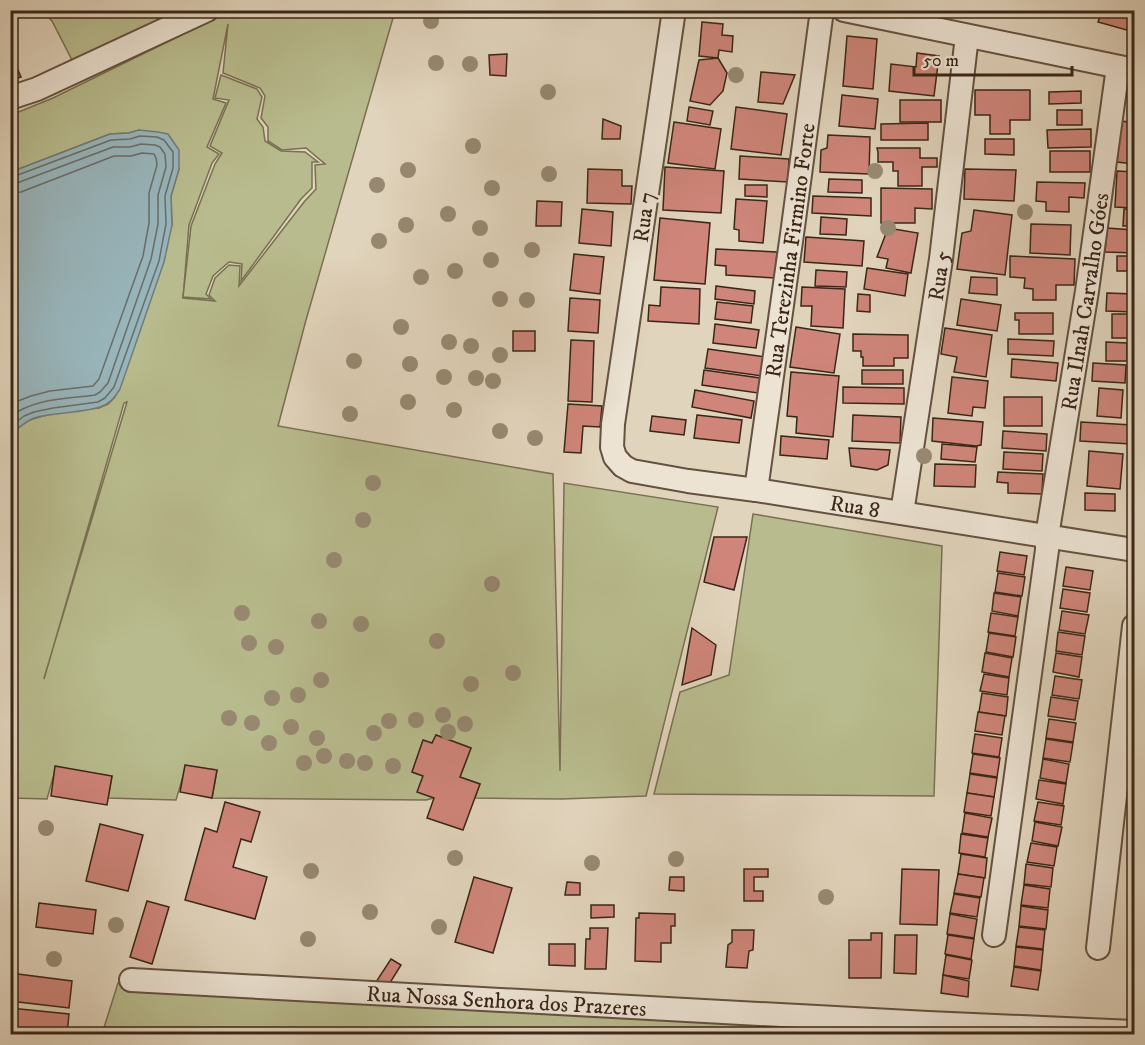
<svg xmlns="http://www.w3.org/2000/svg" width="1145" height="1045" viewBox="0 0 1145 1045" font-family="'IM FELL DW Pica',serif">
  <rect width="100%" height="100%" fill="#e1d4bc"/>
  <filter id="stains"><feTurbulence type="fractalNoise" baseFrequency=".00333" numOctaves="4"/><feColorMatrix values="0 0 0 0 .2 0 0 0 0 .09 0 0 0 0 .02 0 0 0 .5 -.17"/></filter>
  <radialGradient id="worn" r=".72"><stop offset=".6" stop-color="#630" stop-opacity="0"/><stop offset="1" stop-color="#630" stop-opacity=".3"/></radialGradient>
  <g fill="#b8bb8d" stroke="#797052" stroke-width="1.5" fill-rule="evenodd">
    <polygon points="42,11 188,11 72,60 52,21"/>
    <path d="M230 11H395L306 320 278 426 553 474 560 771 564 483 718 507 646 796 561 799 475 798 480 784 460 777 471 748 436 735 432 743 423 741 412 772 423 776 434 798 426 800 212 798 217 770 186 766 176 800 108 798 112 776 56 767 47 799 11 798V791L15 775 10 774 11 434 27 421 36 418 54 413 99 408 108 404 115 397 172 225 171 196 179 169 139 130 129 133 110 134 11 172V115L53 98ZM228 24 223 73 260 88 265 96 261 118 268 127V141L282 150 306 148 325 164 315 165 316 189 304 202 239 286 240 266 229 265 215 278 209 295 215 301 183 298 189 225 212 163 219 154 207 147 226 103 213 99ZM127 402 44 678V679L124 403Z"/>
    <polygon points="221,75 257,89 262,97 257,119 263,127 265,141 281,151 305,152 318,162 312,162 312,188 301,199 241,281 242,264 229,262 213,276 206,294 211,299 183,297 191,226 215,164 222,153 210,146 229,100 215,98"/>
    <polygon points="753,514 942,546 934,796 654,794 680,692 729,675"/>
    <polygon points="118,983 1132,1034 102,1034"/>
  </g>
  <path fill="#98b5bb" stroke="#727c79" stroke-width="1.5" d="M139 130 158 132 168 134 179 150V169L171 196 172 225 164 262 120 389C117 394 113 400 108 403 94 413 53 412 34 418 25 422 18 428 11 434V172L110 134 129 133Z"/>
  <g fill="none" stroke-linecap="round" stroke-linejoin="round">
    <g stroke="#696e69" stroke-width="1.5">
      <polyline points="10,177 15,176 111,140 130,139 140,136 157,137 164,140 173,152 173,168 165,196 166,224 159,261 114,387 105,398 98,402 53,408 34,412 24,416 10,427"/>
      <path d="M10 184 17 183 113 147H130L141 144 155 145 160 147 165 154 166 167 158 195V224L151 259 108 383 100 392 95 395C67 399 34 398 10 417"/>
      <polyline points="10,193 21,192 114,156 131,156 142,153 154,154 156,158 157,165 149,193 149,223 143,256 99,379 93,386 50,391 31,396 18,401 10,405"/>
    </g>
  </g>
  <g fill="#cf857a" stroke="#3a2617" stroke-width="1.5">
    <polygon points="1102,10 1134,10 1134,32 1098,22"/>
    <polygon points="702,22 723,24 722,35 733,36 732,52 719,50 718,58 699,56"/>
    <polygon points="847,36 877,39 873,89 843,86"/>
    <polygon points="917,53 939,56 934,96 889,91 891,64 916,67"/>
    <polygon points="507,54 506,76 490,75 489,55"/>
    <polygon points="718,58 727,73 723,91 710,105 690,101 699,60"/>
    <polygon points="18,70 21,77 10,80 10,72"/>
    <polygon points="761,72 795,75 783,104 758,102"/>
    <polygon points="975,90 1030,90 1030,120 1010,120 1010,134 990,134 990,115 975,115"/>
    <polygon points="1081,91 1081,103 1049,104 1049,92"/>
    <polygon points="842,95 878,99 875,129 839,126"/>
    <rect x="900" y="100" width="41" height="22"/>
    <polygon points="689,107 713,111 710,125 687,121"/>
    <polygon points="736,107 787,114 781,155 731,149"/>
    <rect x="1057" y="110" width="25" height="15"/>
    <polygon points="603,119 621,126 620,139 602,139"/>
    <polygon points="1122,121 1134,123 1134,164 1117,162"/>
    <polygon points="674,122 721,129 715,169 668,163"/>
    <polygon points="928,123 928,140 881,140 881,124"/>
    <polygon points="1091,129 1091,147 1048,148 1047,130"/>
    <polygon points="828,135 870,137 869,174 820,172 821,150 827,148"/>
    <polygon points="985,139 1014,139 1014,155 985,154"/>
    <polygon points="877,148 920,148 920,158 937,158 937,167 922,167 922,186 898,186 898,171 893,171 893,162 878,162 878,152"/>
    <rect x="1050" y="151" width="40" height="21"/>
    <polygon points="740,156 789,159 788,182 739,179"/>
    <polygon points="665,167 724,171 721,213 663,210"/>
    <polygon points="588,169 622,170 622,186 632,186 631,204 587,203"/>
    <polygon points="965,169 1016,170 1014,201 964,199"/>
    <polygon points="1117,171 1134,172 1134,208 1115,207"/>
    <polygon points="829,179 862,180 862,193 828,192"/>
    <polygon points="1037,182 1085,183 1084,198 1069,197 1069,212 1046,211 1046,202 1036,201"/>
    <polygon points="745,185 767,185 767,197 745,196"/>
    <polygon points="881,188 932,189 932,209 915,208 915,223 881,223"/>
    <polygon points="813,196 871,198 871,216 812,213"/>
    <polygon points="736,199 767,201 763,243 739,241 739,230 734,229"/>
    <polygon points="537,201 562,202 561,226 536,226"/>
    <polygon points="582,209 613,212 611,246 579,243"/>
    <polygon points="1124,209 1134,209 1134,226 1123,226"/>
    <polygon points="974,210 1012,215 1005,275 957,269 962,233 971,231"/>
    <polygon points="821,217 847,219 846,235 820,234"/>
    <polygon points="660,218 710,223 705,284 654,280"/>
    <polygon points="1031,224 1071,225 1070,255 1030,253"/>
    <polygon points="888,228 918,233 911,273 886,268 888,259 877,257"/>
    <polygon points="1107,228 1134,230 1134,253 1105,252"/>
    <polygon points="806,237 864,241 862,266 804,262"/>
    <polygon points="716,249 777,252 775,278 726,275 726,266 715,265"/>
    <polygon points="574,254 604,257 600,294 570,290"/>
    <polygon points="1010,256 1075,259 1074,285 1056,285 1056,300 1033,300 1033,289 1024,288 1025,278 1010,277"/>
    <rect x="1117" y="256" width="17" height="15"/>
    <polygon points="867,268 908,274 905,296 864,289"/>
    <polygon points="816,270 847,272 846,287 815,286"/>
    <polygon points="971,277 997,278 997,295 969,293"/>
    <polygon points="716,286 755,291 754,304 715,299"/>
    <polygon points="661,287 700,289 699,324 648,321 649,305 660,306"/>
    <polygon points="802,287 845,289 843,328 811,326 812,306 801,306"/>
    <polygon points="1107,293 1134,294 1134,312 1106,311"/>
    <polygon points="858,294 870,295 870,312 857,311"/>
    <polygon points="570,298 600,300 598,333 568,331"/>
    <polygon points="961,299 1001,305 997,331 957,325"/>
    <polygon points="717,302 753,306 751,323 715,319"/>
    <polygon points="1015,313 1053,313 1053,334 1019,334 1019,320 1015,320"/>
    <rect x="1112" y="314" width="22" height="24"/>
    <polygon points="715,324 759,330 756,348 713,343"/>
    <polygon points="796,327 840,334 834,373 790,367"/>
    <polygon points="945,328 992,335 986,377 954,372 957,357 941,354"/>
    <rect x="513" y="331" width="22" height="20"/>
    <polygon points="853,334 908,335 908,358 894,358 894,366 863,366 863,357 861,357 861,351 853,351"/>
    <polygon points="1008,339 1054,341 1053,356 1008,354"/>
    <polygon points="571,340 594,341 592,402 568,401"/>
    <polygon points="1106,342 1127,343 1127,361 1106,361"/>
    <polygon points="708,349 765,357 762,376 705,368"/>
    <polygon points="1012,359 1058,363 1056,381 1011,377"/>
    <polygon points="1093,363 1126,365 1125,383 1092,381"/>
    <polygon points="704,370 760,378 758,393 702,385"/>
    <rect x="862" y="370" width="41" height="14"/>
    <polygon points="791,372 839,376 833,437 796,433 797,417 787,416"/>
    <polygon points="952,377 988,381 985,408 973,407 972,416 948,413"/>
    <polygon points="843,387 904,388 904,404 843,403"/>
    <polygon points="1099,388 1123,390 1121,418 1097,416"/>
    <polygon points="695,390 754,401 751,418 692,407"/>
    <rect x="1004" y="397" width="38" height="29"/>
    <polygon points="568,404 602,406 600,427 583,426 581,453 564,452"/>
    <polygon points="697,415 742,420 739,443 694,438"/>
    <polygon points="853,415 901,417 900,443 852,441"/>
    <polygon points="652,416 686,420 684,435 650,431"/>
    <polygon points="933,418 983,422 981,445 976,446 932,441"/>
    <polygon points="1081,422 1132,425 1131,444 1080,441"/>
    <polygon points="1003,431 1047,434 1046,451 1002,448"/>
    <polygon points="781,436 829,440 827,459 780,455"/>
    <polygon points="942,444 977,447 975,462 941,459"/>
    <polygon points="849,448 890,450 888,465 877,470 851,466"/>
    <polygon points="1089,451 1123,454 1120,489 1087,486"/>
    <polygon points="1004,452 1043,454 1042,471 1003,469"/>
    <polygon points="935,464 976,465 975,487 934,486"/>
    <polygon points="998,472 1043,474 1042,494 1008,493 1008,483 997,482"/>
    <polygon points="1133,474 1134,474 1134,501 1131,501"/>
    <polygon points="1085,493 1115,494 1115,511 1085,510"/>
    <polygon points="714,537 747,537 734,590 704,582"/>
    <polygon points="1000,552 1027,556 1024,575 997,571"/>
    <polygon points="1066,567 1093,571 1090,590 1063,586"/>
    <polygon points="998,573 1025,577 1022,596 995,592"/>
    <polygon points="1063,589 1090,593 1087,612 1060,608"/>
    <polygon points="994,593 1021,597 1018,616 992,611"/>
    <polygon points="1062,611 1089,615 1085,634 1059,630"/>
    <polygon points="991,613 1018,617 1015,636 988,632"/>
    <polygon points="692,628 716,645 711,675 682,685"/>
    <polygon points="1058,632 1085,636 1082,655 1056,651"/>
    <polygon points="989,633 1016,637 1013,657 986,652"/>
    <polygon points="985,653 1012,658 1009,677 982,672"/>
    <polygon points="1056,653 1082,657 1079,677 1053,672"/>
    <polygon points="984,674 1009,678 1007,695 980,691"/>
    <polygon points="1055,676 1082,680 1079,699 1052,695"/>
    <polygon points="982,693 1008,697 1006,716 979,712"/>
    <polygon points="1051,697 1078,701 1075,720 1048,716"/>
    <polygon points="978,712 1005,716 1002,735 975,731"/>
    <polygon points="1049,719 1076,723 1073,742 1046,738"/>
    <polygon points="975,734 1002,738 999,757 972,753"/>
    <polygon points="436,735 471,748 460,777 480,784 463,830 427,818 434,798 417,792 423,776 412,772 423,740 432,743"/>
    <polygon points="1046,739 1073,743 1070,762 1043,758"/>
    <polygon points="973,754 1000,758 997,777 970,773"/>
    <polygon points="1043,759 1069,764 1066,783 1040,778"/>
    <polygon points="185,765 217,770 212,798 180,792"/>
    <polygon points="55,766 112,776 107,805 51,796"/>
    <polygon points="970,774 997,778 994,797 967,793"/>
    <polygon points="1039,780 1066,784 1063,804 1036,799"/>
    <polygon points="967,793 994,797 991,816 964,812"/>
    <polygon points="225,802 260,812 251,842 241,839 233,867 267,877 255,919 185,900 205,828 217,832"/>
    <polygon points="1038,802 1064,806 1061,825 1034,821"/>
    <polygon points="965,813 992,818 988,837 962,833"/>
    <polygon points="1035,822 1062,827 1058,846 1032,841"/>
    <polygon points="100,824 143,835 128,891 86,881"/>
    <polygon points="961,834 988,838 985,857 959,853"/>
    <polygon points="1031,843 1057,847 1054,866 1027,862"/>
    <polygon points="961,854 987,858 985,878 958,874"/>
    <polygon points="1026,864 1053,868 1051,887 1024,884"/>
    <polygon points="744,869 768,869 768,877 754,877 754,891 763,891 763,901 744,901"/>
    <polygon points="902,869 939,870 937,925 900,924"/>
    <polygon points="958,874 984,878 981,897 954,893"/>
    <polygon points="474,877 512,888 493,953 455,942"/>
    <polygon points="670,877 684,877 684,891 669,890"/>
    <polygon points="567,882 580,883 580,895 565,895"/>
    <polygon points="1024,885 1050,889 1048,908 1021,905"/>
    <polygon points="954,894 980,898 977,917 950,913"/>
    <polygon points="147,901 169,907 152,964 130,957"/>
    <polygon points="39,903 96,910 93,934 36,927"/>
    <polygon points="591,905 614,905 614,917 591,918"/>
    <polygon points="1021,906 1048,910 1046,929 1019,926"/>
    <polygon points="639,913 675,914 675,926 671,926 671,943 661,943 661,962 635,961 636,918 639,918"/>
    <polygon points="950,914 977,919 974,938 947,934"/>
    <polygon points="1019,927 1045,930 1043,949 1016,946"/>
    <polygon points="590,928 608,928 606,969 585,969 586,939 590,939"/>
    <polygon points="732,930 754,930 753,950 749,951 747,968 726,967 728,945 732,942"/>
    <polygon points="871,933 882,933 881,978 849,978 849,940 871,940"/>
    <polygon points="895,935 917,935 916,974 894,973"/>
    <polygon points="948,935 974,939 971,959 945,954"/>
    <polygon points="549,944 575,944 575,966 549,965"/>
    <polygon points="1016,947 1043,950 1041,970 1014,966"/>
    <polygon points="946,955 972,960 969,979 943,975"/>
    <polygon points="391,959 401,965 388,986 374,985"/>
    <polygon points="1014,967 1041,971 1038,990 1011,986"/>
    <polygon points="10,973 72,981 69,1008 10,1001"/>
    <polygon points="943,975 969,981 968,997 941,993"/>
    <polygon points="10,1008 69,1014 67,1034 30,1034 10,1032"/>
  </g>
  <g fill="none" stroke-linecap="round" stroke-linejoin="round">
    <g stroke="#645240" stroke-width="26">
      <g id="minor">
        <path id="s1" d="M674 10 613 424 612 447 615 457 623 466 632 471 688 481 756 490 1134 550"/>
        <polyline points="844,10 1134,70"/>
        <polyline points="10,98 37,89 207,10"/>
        <path id="s2" d="M756 490 793 227 822 10"/>
        <path id="s3" d="M902 513 941 259 967 36"/>
        <path id="s4" d="M994 935 1047 550V536L1087 291 1118 67"/>
        <polyline points="1098,948 1134,626"/>
        <path id="s5" d="M131 980 928 1023 1134 1032"/>
      </g>
    </g>
    <use href="#minor" stroke="#ece3d3" stroke-width="22"/>
  </g>
  <g fill="#978971">
    <circle cx="431" cy="21" r="8"/>
    <circle cx="436" cy="63" r="8"/>
    <circle cx="470" cy="64" r="8"/>
    <circle cx="736" cy="75" r="8"/>
    <circle cx="548" cy="92" r="8"/>
    <circle cx="473" cy="146" r="8"/>
    <circle cx="408" cy="170" r="8"/>
    <circle cx="875" cy="171" r="8"/>
    <circle cx="549" cy="174" r="8"/>
    <circle cx="377" cy="185" r="8"/>
    <circle cx="492" cy="188" r="8"/>
    <circle cx="1025" cy="212" r="8"/>
    <circle cx="448" cy="214" r="8"/>
    <circle cx="406" cy="225" r="8"/>
    <circle cx="480" cy="228" r="8"/>
    <circle cx="888" cy="228" r="8"/>
    <circle cx="379" cy="241" r="8"/>
    <circle cx="532" cy="250" r="8"/>
    <circle cx="491" cy="260" r="8"/>
    <circle cx="455" cy="271" r="8"/>
    <circle cx="421" cy="277" r="8"/>
    <circle cx="500" cy="299" r="8"/>
    <circle cx="527" cy="300" r="8"/>
    <circle cx="401" cy="327" r="8"/>
    <circle cx="449" cy="342" r="8"/>
    <circle cx="471" cy="346" r="8"/>
    <circle cx="500" cy="355" r="8"/>
    <circle cx="354" cy="361" r="8"/>
    <circle cx="410" cy="364" r="8"/>
    <circle cx="444" cy="377" r="8"/>
    <circle cx="476" cy="378" r="8"/>
    <circle cx="493" cy="381" r="8"/>
    <circle cx="408" cy="402" r="8"/>
    <circle cx="454" cy="410" r="8"/>
    <circle cx="350" cy="414" r="8"/>
    <circle cx="500" cy="431" r="8"/>
    <circle cx="535" cy="438" r="8"/>
    <circle cx="924" cy="456" r="8"/>
    <circle cx="373" cy="483" r="8"/>
    <circle cx="363" cy="520" r="8"/>
    <circle cx="334" cy="560" r="8"/>
    <circle cx="492" cy="584" r="8"/>
    <circle cx="242" cy="613" r="8"/>
    <circle cx="319" cy="621" r="8"/>
    <circle cx="361" cy="624" r="8"/>
    <circle cx="437" cy="641" r="8"/>
    <circle cx="249" cy="643" r="8"/>
    <circle cx="276" cy="647" r="8"/>
    <circle cx="513" cy="673" r="8"/>
    <circle cx="321" cy="680" r="8"/>
    <circle cx="471" cy="684" r="8"/>
    <circle cx="298" cy="695" r="8"/>
    <circle cx="272" cy="698" r="8"/>
    <circle cx="443" cy="715" r="8"/>
    <circle cx="229" cy="718" r="8"/>
    <circle cx="416" cy="720" r="8"/>
    <circle cx="389" cy="721" r="8"/>
    <circle cx="252" cy="723" r="8"/>
    <circle cx="465" cy="724" r="8"/>
    <circle cx="291" cy="727" r="8"/>
    <circle cx="448" cy="732" r="8"/>
    <circle cx="374" cy="733" r="8"/>
    <circle cx="317" cy="738" r="8"/>
    <circle cx="269" cy="743" r="8"/>
    <circle cx="324" cy="756" r="8"/>
    <circle cx="347" cy="761" r="8"/>
    <circle cx="304" cy="763" r="8"/>
    <circle cx="365" cy="763" r="8"/>
    <circle cx="393" cy="766" r="8"/>
    <circle cx="46" cy="828" r="8"/>
    <circle cx="455" cy="858" r="8"/>
    <circle cx="676" cy="859" r="8"/>
    <circle cx="592" cy="863" r="8"/>
    <circle cx="311" cy="871" r="8"/>
    <circle cx="826" cy="897" r="8"/>
    <circle cx="370" cy="912" r="8"/>
    <circle cx="116" cy="925" r="8"/>
    <circle cx="439" cy="927" r="8"/>
    <circle cx="308" cy="939" r="8"/>
    <circle cx="54" cy="959" r="8"/>
  </g>
  <g text-anchor="middle" stroke-width="6" stroke-linejoin="round" paint-order="stroke">
    <g font-size="22" fill="#3a2617" stroke="#ece3d3">
      <text transform="translate(643 217) rotate(-82)" y="8">Rua 7</text>
      <text dy="8" stroke="none"><textPath href="#s2" startOffset="242">Rua Terezinha Firmino Forte</textPath></text>
      <text dy="8" stroke="none"><textPath href="#s3" startOffset="240">Rua 5</textPath></text>
      <text dy="8" stroke="none"><textPath href="#s4" startOffset="640">Rua Ilnah Carvalho Góes</textPath></text>
      <text dy="8" stroke="none"><textPath href="#s1" startOffset="700">Rua 8</textPath></text>
      <text dy="8" stroke="none"><textPath href="#s5" startOffset="376">Rua Nossa Senhora dos Prazeres</textPath></text>
    </g>
  </g>
  <rect width="1145" height="1045" fill="none" stroke="#e1d4bc" stroke-width="36"/>
  <rect x="12" y="12" width="1121" height="1021" fill="none" stroke="#3a2617" stroke-width="3"/>
  <rect x="18" y="18" width="1109" height="1009" fill="none" stroke="#3a2617" stroke-width="1.5"/>
  <path d="M914 66v9h158v-9" fill="none" stroke="#3a2617" stroke-width="3"/>
  <text x="923" y="66" font-size="18" fill="#3a2617" stroke="#ece3d3" stroke-width="4.5" paint-order="stroke">50 m</text>
  <rect width="100%" height="100%" filter="url(#stains)"/>
  <rect width="100%" height="100%" fill="url(#worn)"/>
</svg>
